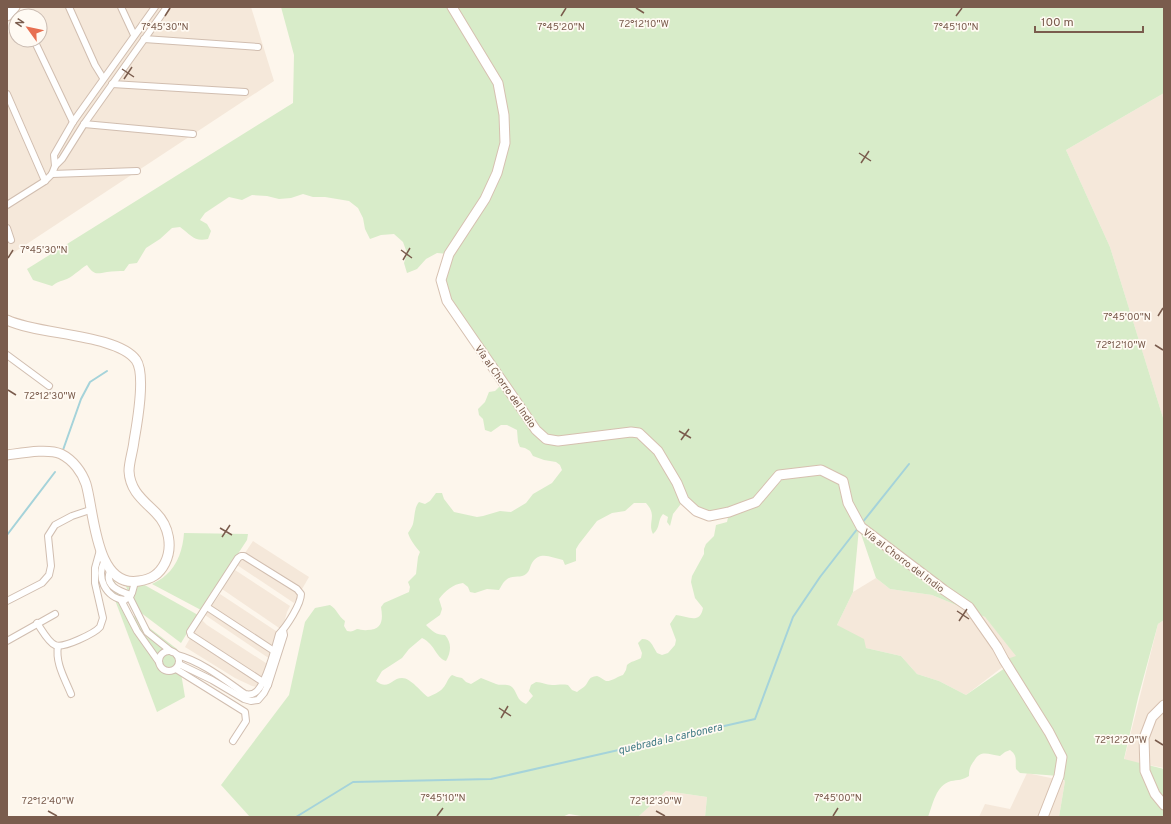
<svg xmlns="http://www.w3.org/2000/svg" width="1171" height="824" viewBox="0 0 1171 824" font-family="Overpass,sans-serif">
  <rect width="100%" height="100%" fill="#fdf6ec"/>
  <g fill="#f5e8da">
    <polygon points="30,7 251,7 274,81 7,257 7,34 16,24 16,40 40,40 40,16 22,16"/>
    <polygon points="1164,93 1164,421 1110,247 1066,150"/>
    <polygon points="253,541 309,577 294,603 237,565"/>
    <polygon points="235,570 290,606 287,612 282,630 222,589"/>
    <polygon points="876,578 890,589 932,595 985,617 1017,656 966,695 939,681 917,674 901,656 866,648 837,625 853,592"/>
    <polygon points="220,594 282,635 273,661 205,615"/>
    <polygon points="201,619 207,625 272,667 258,687 252,686 235,678 185,647"/>
    <polygon points="1164,620 1164,768 1124,760 1158,624"/>
    <polygon points="1027,773 1065,781 1059,817 979,817 985,804 1010,809"/>
    <polygon points="666,791 707,797 705,817 638,817"/>
  </g>
  <g fill="#d8ecc9" fill-rule="evenodd">
    <path d="M281 7H1164V93L1066 150 1110 247 1164 421V620L1158 624 1138 698 1124 759 1164 769V817H1059L1065 781 1059 776 1020 773 1016 769C1015 760 1018 756 1010 750L1005 752 1000 756C989 755 981 749 974 761 970 766 969 770 969 776 963 780 958 780 951 781 936 785 933 804 928 817H705L707 797 666 791 638 817H587L569 814 562 817H250L221 785 289 695 305 622 315 608 330 605C337 609 338 616 345 621L344 626 347 631C352 632 353 631 357 629 360 629 364 631 367 630 383 630 383 619 381 607L384 603 409 592 410 587 408 582 416 574 418 557 420 552C416 547 410 540 408 533 410 530 412 527 413 524 415 516 414 508 419 502L425 504 430 501 436 493H442L444 499 454 512 477 517 483 516 500 511 511 512 526 503 533 494 552 483 562 470 560 465 556 462 544 460 533 456 530 451 525 448 520 447 518 442 517 430 507 425H501L491 432 485 430 483 419 479 415 478 409 485 402 489 392 495 391 500 386 531 425 447 301 441 280 449 254 437 253 426 259 417 269 407 273 404 263 407 253 403 242 394 234 381 235 370 239 365 229 363 218 358 208 349 201 325 197H313L303 194 291 198 279 199 267 196 252 195 242 200 229 197 205 213 200 220 207 224 211 231 208 239C194 242 191 235 180 227L172 228 160 239 146 248 137 263 129 264 124 271C119 271 113 271 107 272 96 274 94 275 87 265 80 269 75 275 67 279 61 281 57 282 52 286L33 280 27 269 293 103 294 55ZM684 500 709 516 729 513 727 522 716 525 714 536 706 544 704 549V554L692 576 691 582 695 598 703 608C700 625 687 616 676 615L670 624 676 640 675 645 668 653 662 655 657 653C652 645 651 639 642 639L638 643 642 653 641 658C636 661 631 661 627 665L626 670 623 675C619 676 610 682 606 681 604 680 600 677 597 676 588 677 590 680 585 686 583 688 579 690 577 692L572 690 568 685C562 684 558 685 552 685 546 685 542 682 536 682L531 685 529 691 533 696 526 704C516 700 518 693 512 687 507 683 501 686 496 684 491 682 486 680 481 678L471 684 466 682 462 678 457 677 452 675C447 679 447 684 443 688 440 692 433 695 428 697 421 692 411 678 402 678 391 678 389 691 376 681L382 671 402 658 409 649 422 638C436 645 435 657 446 661 451 652 452 643 445 635 436 635 432 631 426 625L440 615 442 609 439 599C445 591 453 584 463 583L468 587 470 592 475 593 487 589 499 590C501 587 503 582 506 580 512 574 521 579 526 574 530 571 530 566 532 563 540 550 552 558 563 560L565 565 576 561V549L579 544 597 521 612 513 625 511 634 503H646C658 516 647 522 653 534 661 527 657 521 663 514L668 517 667 522 670 526 673 514ZM859 528 876 578 890 589 932 595 985 617 1016 656 1004 660 1005 668 966 695 939 681 917 674 901 656 866 648 864 639 837 625 853 592Z"/>
    <path d="M184 533 248 534 247 540 201 610 152 584C157 581 162 579 166 575 178 565 183 548 184 533Z"/>
    <polygon points="106,576 114,580 130,613 177,649 185,697 157,712"/>
    <polygon points="124,582 141,583 198,615 181,643 136,609"/>
  </g>
  <g fill="none" stroke-linecap="round" stroke-linejoin="round">
    <g stroke="#a5d3da" stroke-width="2">
      <polyline points="63,450 81,399 90,382 107,371"/>
      <polyline points="862,523 909,464"/>
      <polyline points="7,535 55,472"/>
      <polyline points="296,817 353,782 491,779 755,719 793,617 820,577 858,528"/>
    </g>
    <g stroke="#d1beb0" stroke-width="8">
      <g id="street">
        <polyline points="69,7 95,65 103,78"/>
        <polyline points="121,7 134,35"/>
        <polyline points="144,39 258,47"/>
        <polyline points="34,40 73,122"/>
        <polyline points="112,84 245,92"/>
        <polyline points="7,94 45,181"/>
        <polyline points="84,124 193,134"/>
        <polyline points="55,166 54,155 73,122 155,7"/>
        <polyline points="52,174 137,171"/>
        <polyline points="7,205 45,181 52,174 55,166 62,159 84,124 167,7"/>
        <polyline points="7,228 11,240"/>
        <polyline points="7,355 49,386"/>
        <path d="M105 561C95 576 106 599 125 600L132 593 135 582"/>
        <path d="M111 569C103 585 118 591 131 595"/>
        <polyline points="129,596 147,632 172,652"/>
        <polyline points="121,600 137,631 159,662"/>
        <polyline points="7,601 42,583 49,575 51,566 48,536 55,525 72,516 90,510"/>
        <polyline points="207,607 277,653"/>
        <path d="M37 623C42 630 48 642 55 645 63 649 95 633 100 627L103 618 95 583V568L100 550"/>
        <polyline points="7,641 55,614"/>
        <path d="M58 646C55 663 65 679 71 694"/>
        <circle cx="169" cy="661" r="10"/>
        <path d="M177 655C201 661 225 680 245 694 249 695 254 694 257 691 267 681 275 648 279 634 287 626 301 604 301 594L297 589 244 556H241L238 558 190 632 191 635 263 682 268 685"/>
        <polyline points="179,664 212,680 244,699 251,701 258,700 264,693 268,685 284,635 283,630"/>
        <polyline points="176,669 245,712 246,721 233,741"/>
      </g>
    </g>
    <g stroke="#d6c0b0" stroke-width="11">
      <g id="secondary">
        <polyline points="452,7 498,83 504,115 505,143 497,173 485,199 449,254 441,280 447,301 536,430 546,439 558,441 631,432 639,433 658,451 677,483 684,500 696,511 709,516 729,512 756,502 779,475 821,470 843,481 848,503 861,527 944,590 969,607 997,647 1004,660 1049,732 1062,757 1059,776 1043,817"/>
        <polyline points="7,16 15,7"/>
        <path d="M7 320C38 335 117 334 136 360 146 374 137 424 134 441 133 451 129 462 129 471 130 491 143 500 156 513 169 526 173 547 165 563 159 575 151 579 139 581 95 589 94 510 86 484 82 472 73 460 61 454 48 448 22 453 7 455"/>
        <polyline points="1164,705 1152,717 1144,738 1145,771 1155,794 1164,805"/>
      </g>
    </g>
    <use href="#street" stroke="#fff" stroke-width="6"/>
    <use href="#secondary" stroke="#fff" stroke-width="9"/>
  </g>
  <path fill="none" stroke="#7a5c4d" stroke-width="1.5" d="M636 8 644 13M165 16 170 8M561 16 566 8M956 16 962 8M122 69 134 77M124 79 132 67M859 153 871 161M861 163 869 151M401 250 412 258M8 258 13 250M403 260 410 248M1158 316 1163 308M1155 345 1163 350M8 390 16 395M679 431 691 438M681 440 689 429M220 528 232 535M222 537 230 525M957 611 969 619M959 621 967 609M499 708 511 716M501 718 508 706M1155 740 1163 745M48 811 57 816M656 811 665 816M437 816 443 808M833 816 838 808"/>
  <g text-anchor="middle" stroke-width="3.5" stroke-linejoin="round" paint-order="stroke">
    <g font-size="10" fill="#7a5c4d" stroke="#fffaf3">
      <text transform="translate(506 386) rotate(55)" y="4">Vía al Chorro del Indio</text>
      <text transform="translate(904 560) rotate(37)" y="4">Vía al Chorro del Indio</text>
    </g>
    <g font-size="11" font-style="italic" fill="#437c86" stroke="#fffaf3">
      <text transform="translate(670 738) rotate(-13)" y="4">quebrada la carbonera</text>
    </g>
  </g>
  <g font-size="10" text-anchor="middle" fill="#7a5c4d" stroke="#fffaf3" stroke-width="3.5" stroke-linejoin="round" paint-order="stroke">
    <text x="644" y="27">72°12'10"W</text>
    <text x="165" y="30">7°45'30"N</text>
    <text x="561" y="30">7°45'20"N</text>
    <text x="956" y="30">7°45'10"N</text>
    <text x="44" y="253">7°45'30"N</text>
    <text x="1127" y="320">7°45'00"N</text>
    <text x="1121" y="348">72°12'10"W</text>
    <text x="50" y="399">72°12'30"W</text>
    <text x="1121" y="743">72°12'20"W</text>
    <text x="443" y="801">7°45'10"N</text>
    <text x="838" y="801">7°45'00"N</text>
    <text x="48" y="804">72°12'40"W</text>
    <text x="656" y="804">72°12'30"W</text>
  </g>
  <rect width="1171" height="824" fill="none" stroke="#7a5c4d" stroke-width="16"/>
  <g transform="translate(28 28) rotate(303)"><circle r="19" fill="#fffaf3" stroke="#cabbb1"/>
  <path d="M0-3L7 15L0 10L-7 15Z" fill="#e76f51"/>
  <text y="-6" font-size="11" font-weight="bold" text-anchor="middle" fill="#7a5c4d">N</text>
  </g>
  <path d="M1035 26v6h108v-6" fill="none" stroke="#7a5c4d" stroke-width="2"/>
  <text x="1041" y="26" font-size="12" fill="#7a5c4d" stroke="#fffaf3" stroke-width="3" paint-order="stroke">100 m</text>
</svg>
